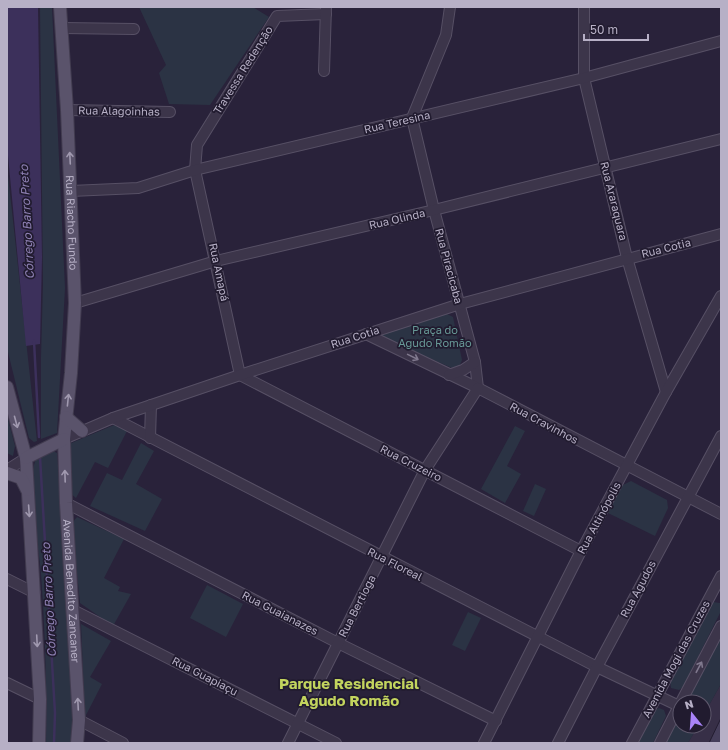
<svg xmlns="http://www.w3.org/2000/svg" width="728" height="750" viewBox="0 0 728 750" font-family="'Golos Text',sans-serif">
  <rect width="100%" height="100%" fill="#29223a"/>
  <polygon fill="#372f47" points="721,684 721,743 688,743 698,726 704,726 704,714"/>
  <g fill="#2b3344">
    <polygon points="40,7 52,7 65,288 57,433 41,439 41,357 43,284"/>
    <polygon points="139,7 253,7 269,17 210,105 169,104 159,73 166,65"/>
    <polygon points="7,166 37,441 34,442 29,438 7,348"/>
    <path d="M443 312 453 317 462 360C460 366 458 367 452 368L385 339 382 335 384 331Z"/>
    <polygon points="7,415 15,446 13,456 7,453"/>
    <polygon points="114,425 127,431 108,468 95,462 76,498 70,493 69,444"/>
    <polygon points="515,426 525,431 507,466 521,474 505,503 481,489"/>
    <polygon points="141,443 154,451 136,484 162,499 145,531 90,506 107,473 122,480"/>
    <path d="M53 451 57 453 70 618 73 743H46C47 686 45 629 41 573 38 538 25 490 36 458Z"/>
    <polygon points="631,481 667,500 668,508 655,536 608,513 621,486"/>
    <polygon points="535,484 546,489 534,516 523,511"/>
    <polygon points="77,517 124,539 104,578 120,587 118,591 131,594 113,626 80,603 72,523"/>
    <polygon points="207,585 243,604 226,637 190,618"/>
    <polygon points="713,602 720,603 721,611 683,687 679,690 671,688 670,681"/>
    <polygon points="468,612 481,618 465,651 452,645"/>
    <polygon points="81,624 111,641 90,677 102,684 85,717"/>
    <polygon points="721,634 721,684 704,714 704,702 686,702"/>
    <polygon points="659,708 664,710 666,716 653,743 638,743 655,710"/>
    <polygon points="680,713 680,726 698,726 688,743 665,743"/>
  </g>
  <polygon fill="#3c305b" points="7,7 38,7 42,257 40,344 26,346 7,145"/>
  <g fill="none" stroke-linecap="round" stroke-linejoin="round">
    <g stroke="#3c305b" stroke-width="2.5">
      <polyline points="34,341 39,437"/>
      <polyline points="40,457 55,713 54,743"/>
    </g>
  </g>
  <polygon fill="#453e5a" stroke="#231d31" points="721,718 721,743 709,743"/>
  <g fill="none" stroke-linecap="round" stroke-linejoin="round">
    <g stroke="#575065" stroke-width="12">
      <g id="minor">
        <polyline points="450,7 446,35 412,118 434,210 475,362 478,388"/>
        <polyline points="584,7 584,78 627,258 666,392"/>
        <polyline points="326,14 277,16 197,145 195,170 240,375 581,551"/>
        <polyline points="63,28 134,29"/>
        <polyline points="324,71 326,7"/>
        <polyline points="67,110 170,112"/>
        <polyline points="71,191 138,188 195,170 584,78 721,41"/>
        <polyline points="75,303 216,261 434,210 721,139"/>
        <polyline points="366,334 478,388 721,514"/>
        <polyline points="449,375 463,370 475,362"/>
        <polyline points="113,418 597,667 679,706"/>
        <polyline points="150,438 151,405"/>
        <polyline points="64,439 113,418 240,375 460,304 721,234"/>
        <polyline points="7,470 26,458"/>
        <polyline points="66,503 338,643 496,721"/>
        <polyline points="7,579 35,593"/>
        <polyline points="73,610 336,743"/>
        <polyline points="7,683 40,699"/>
        <polyline points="681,702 721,626"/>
        <polyline points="79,720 123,743"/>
        <polyline points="288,743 425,470 478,388"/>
        <polyline points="484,743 581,551 666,392 721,296"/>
        <polyline points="558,743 597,667 721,436"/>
        <polyline points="632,743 721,576"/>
        <polyline points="660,743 680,704"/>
      </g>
    </g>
    <g stroke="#423c50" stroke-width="14">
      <g id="major">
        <path id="s1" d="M60 7 67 110 75 303 71 373 64 439 66 503 79 720 77 743"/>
        <polyline points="7,387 26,458 40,699 39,743"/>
        <polyline points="66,417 82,431"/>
        <polyline points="26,458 64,439"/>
        <polyline points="7,473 21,478 27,490"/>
      </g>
    </g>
    <use href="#minor" stroke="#3c354a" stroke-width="10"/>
    <use href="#major" stroke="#5a536b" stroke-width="12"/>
  </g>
  <defs><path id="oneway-shaft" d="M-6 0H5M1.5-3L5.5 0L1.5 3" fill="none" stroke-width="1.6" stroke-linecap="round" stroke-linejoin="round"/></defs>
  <g stroke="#a099af">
    <use href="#oneway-shaft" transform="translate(70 158) rotate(-93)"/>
    <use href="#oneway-shaft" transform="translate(68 400) rotate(-84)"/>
    <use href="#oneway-shaft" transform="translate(16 422) rotate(75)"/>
    <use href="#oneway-shaft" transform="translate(65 476) rotate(-92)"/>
    <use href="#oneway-shaft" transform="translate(29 511) rotate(86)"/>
    <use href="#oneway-shaft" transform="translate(37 641) rotate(87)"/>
    <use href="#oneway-shaft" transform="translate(78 704) rotate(-93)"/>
  </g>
  <g stroke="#80798e">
    <use href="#oneway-shaft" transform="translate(413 357) rotate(26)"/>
    <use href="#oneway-shaft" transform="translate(699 667) rotate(-62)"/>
  </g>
  <g text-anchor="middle" stroke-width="3.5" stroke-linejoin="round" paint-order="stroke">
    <g font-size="11" fill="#b7b0c6" stroke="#211b2f">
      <text transform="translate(243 70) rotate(-58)" y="4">Travessa Redenção</text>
      <text transform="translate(119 111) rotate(1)" y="4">Rua Alagoinhas</text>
      <text transform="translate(397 122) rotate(-13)" y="4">Rua Teresina</text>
      <text transform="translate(614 201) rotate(76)" y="4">Rua Araraquara</text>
      <text transform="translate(397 219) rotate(-13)" y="4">Rua Olinda</text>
      <text dy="4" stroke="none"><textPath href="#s1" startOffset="216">Rua Riacho Fundo</textPath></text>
      <text transform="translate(666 248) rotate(-14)" y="4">Rua Cotia</text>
      <text transform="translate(449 266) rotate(75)" y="4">Rua Piracicaba</text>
      <text transform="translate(219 272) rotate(78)" y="4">Rua Amapá</text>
      <text transform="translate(355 337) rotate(-18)" y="4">Rua Cotia</text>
      <text transform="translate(544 423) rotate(28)" y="4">Rua Cravinhos</text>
      <text transform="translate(411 463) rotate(27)" y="4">Rua Cruzeiro</text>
      <text transform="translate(599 518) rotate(-62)" y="4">Rua Altinópolis</text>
      <text transform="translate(395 564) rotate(27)" y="4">Rua Floreal</text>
      <text transform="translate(638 589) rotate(-62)" y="4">Rua Agudos</text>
      <text dy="4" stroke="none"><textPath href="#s1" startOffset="585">Avenida Benedito Zancaner</textPath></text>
      <text transform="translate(357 606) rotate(-63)" y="4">Rua Bertioga</text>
      <text transform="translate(280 613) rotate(27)" y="4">Rua Guaianazes</text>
      <text transform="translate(676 659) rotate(-62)" y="4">Avenida Mogi das Cruzes</text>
      <text transform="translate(205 676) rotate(27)" y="4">Rua Guapiaçu</text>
    </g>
    <g font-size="11" fill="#679795" stroke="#211b2f">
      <text x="435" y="334">Praça do<tspan x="435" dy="13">Agudo Romão</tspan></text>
    </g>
    <g font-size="12" font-style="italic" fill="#8e80b3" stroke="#211b2f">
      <text transform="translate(27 222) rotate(-93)" y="4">Córrego Barro Preto</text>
      <text transform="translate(49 600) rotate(-93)" y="4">Córrego Barro Preto</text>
    </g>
    <g font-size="15" font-weight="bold" fill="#c3d45e" stroke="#211b2f">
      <text x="349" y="689">Parque Residencial<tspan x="349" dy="17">Agudo Romão</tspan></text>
    </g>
  </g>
  <rect width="728" height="750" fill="none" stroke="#b7b0c6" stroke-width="16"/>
  <g transform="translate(692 714) rotate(343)"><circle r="19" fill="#211b2f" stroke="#5d576b"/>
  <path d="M0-3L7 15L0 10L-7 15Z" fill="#a984f8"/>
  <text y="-6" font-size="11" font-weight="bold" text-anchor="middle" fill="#b7b0c6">N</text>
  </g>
  <path d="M584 34v6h64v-6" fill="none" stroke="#b7b0c6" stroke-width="2"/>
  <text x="590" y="34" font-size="12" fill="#b7b0c6" stroke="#211b2f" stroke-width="3" paint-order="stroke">50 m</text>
</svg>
